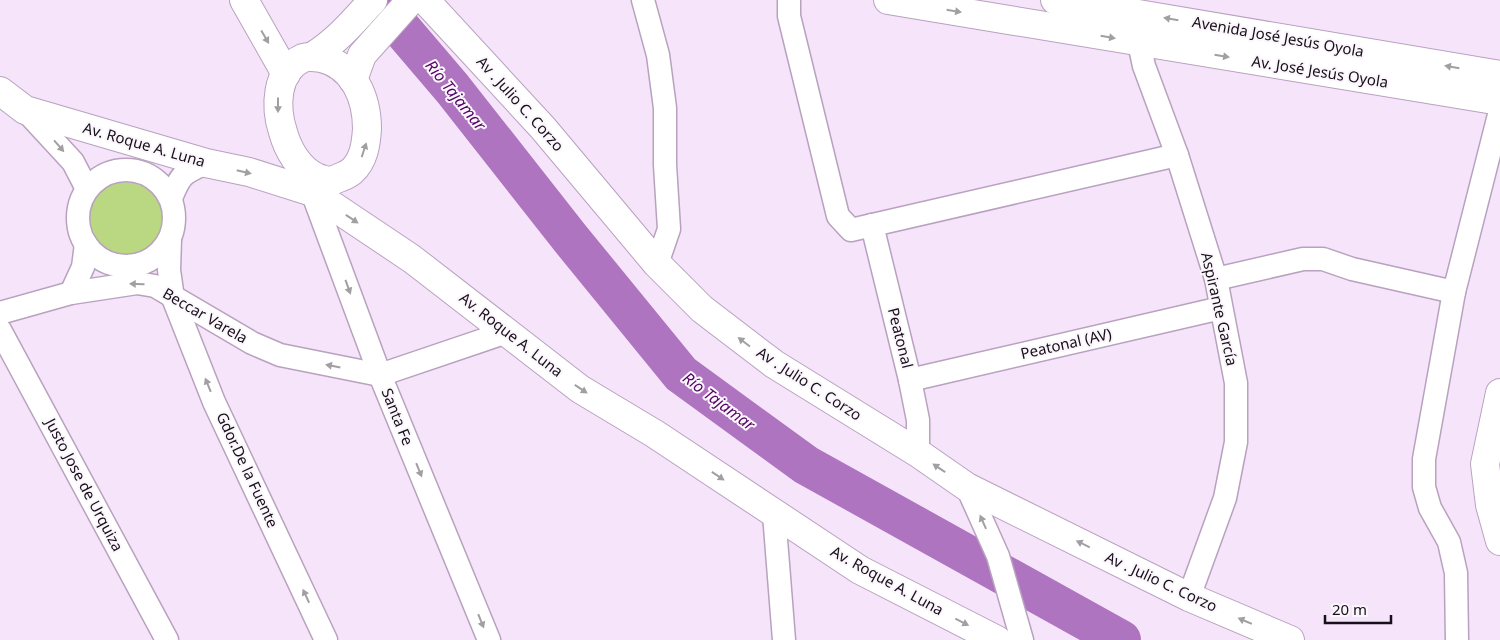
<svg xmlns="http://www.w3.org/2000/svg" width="1500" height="640" viewBox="0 0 1500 640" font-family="'Noto Sans',sans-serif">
  <rect width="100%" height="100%" fill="#f6e4fb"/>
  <circle fill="#bad781" cx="126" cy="219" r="37"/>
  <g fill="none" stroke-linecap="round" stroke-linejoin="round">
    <polyline stroke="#ae74bf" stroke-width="40" points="377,0 452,88 570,238 681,374 806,465 1121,640"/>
    <g stroke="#b8a2be" stroke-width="25">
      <g id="street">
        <polyline points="643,0 658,55 665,108 665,165 669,229 657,264"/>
        <polyline points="789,0 789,16 838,216 851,230 1177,155"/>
        <polyline points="1133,28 1139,43 1144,66 1177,155 1216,279 1236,383 1236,442 1225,498 1189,597"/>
        <polyline points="25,110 73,162 87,189"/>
        <circle cx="126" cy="218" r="48"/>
        <polyline points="312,192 380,375 489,640"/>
        <path d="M171 198C181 174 182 174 206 163"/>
        <polyline points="872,225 910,380 918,420 918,453"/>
        <polyline points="170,239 169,270 173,298 214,402 326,640"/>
        <polyline points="1216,279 1303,259 1323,259 1352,269 1454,292"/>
        <polyline points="71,293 83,267 86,244"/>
        <polyline points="0,313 71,293 137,283 155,286 252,343 280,355 380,375 507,332"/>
        <polyline points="0,330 167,640"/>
        <polyline points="910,380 1221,308"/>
        <polyline points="967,487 998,556 1022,640"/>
        <polyline points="774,514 784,640"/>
        <polyline points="1457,640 1456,573 1449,542 1430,508 1424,487 1424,459 1454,292 1500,111"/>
      </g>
    </g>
    <g stroke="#b8a2be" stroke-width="30">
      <g id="secondary">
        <polyline points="244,0 286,74"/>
        <polyline points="425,0 543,128 657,264 702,309 774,364 918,453 967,487 1189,597 1290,640"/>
        <polyline points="888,0 1500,101"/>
        <polyline points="1055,0 1500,75"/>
        <path d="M313 56C337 41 354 21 373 0"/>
        <polyline points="353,80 362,55 411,0"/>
        <polyline points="0,91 25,110 206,163 249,172 312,192 412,259 580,389 655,434 860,570 997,640"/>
        <path d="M312 192C317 189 323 185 329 182 337 178 345 177 352 171 364 160 366 144 367 129 367 98 354 66 321 58 315 57 309 56 303 58 275 71 275 108 283 132 288 150 299 169 316 177 320 179 326 180 330 182"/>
        <polyline points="1500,393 1485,464 1490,505 1500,541"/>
      </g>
    </g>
    <use href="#street" stroke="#fff" stroke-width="22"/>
    <use href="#secondary" stroke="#fff" stroke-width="28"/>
  </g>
  <defs><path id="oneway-solid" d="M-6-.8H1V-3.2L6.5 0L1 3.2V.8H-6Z" transform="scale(1.25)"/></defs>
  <g fill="#a29fa3">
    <use href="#oneway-solid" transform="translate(954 11) rotate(9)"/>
    <use href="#oneway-solid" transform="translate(1171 19) rotate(-170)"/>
    <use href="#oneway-solid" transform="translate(265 37) rotate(60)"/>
    <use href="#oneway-solid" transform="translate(1108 37) rotate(10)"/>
    <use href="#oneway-solid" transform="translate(1222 56) rotate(9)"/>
    <use href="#oneway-solid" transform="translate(1452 67) rotate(-170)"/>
    <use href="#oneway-solid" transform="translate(278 105) rotate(90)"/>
    <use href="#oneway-solid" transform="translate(59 146) rotate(49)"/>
    <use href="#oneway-solid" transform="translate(364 150) rotate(-72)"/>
    <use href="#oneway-solid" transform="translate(244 172) rotate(13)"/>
    <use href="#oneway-solid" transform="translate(352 219) rotate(34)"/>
    <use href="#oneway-solid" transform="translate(137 284) rotate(-179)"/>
    <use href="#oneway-solid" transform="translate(348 287) rotate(70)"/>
    <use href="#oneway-solid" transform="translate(744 342) rotate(-143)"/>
    <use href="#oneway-solid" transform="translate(333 366) rotate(-169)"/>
    <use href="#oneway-solid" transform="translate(208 385) rotate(-112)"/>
    <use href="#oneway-solid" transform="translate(581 389) rotate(34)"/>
    <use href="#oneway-solid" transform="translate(939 468) rotate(-146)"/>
    <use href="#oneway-solid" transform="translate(419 470) rotate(68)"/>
    <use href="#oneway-solid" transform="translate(718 476) rotate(34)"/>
    <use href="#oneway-solid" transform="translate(983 522) rotate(-114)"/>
    <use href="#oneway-solid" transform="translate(1083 544) rotate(-154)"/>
    <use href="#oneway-solid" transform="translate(306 596) rotate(-115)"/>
    <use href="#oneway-solid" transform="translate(481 621) rotate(68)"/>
    <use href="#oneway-solid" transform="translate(1245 621) rotate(-157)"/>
    <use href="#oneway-solid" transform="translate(962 622) rotate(27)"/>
  </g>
  <g text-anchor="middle" stroke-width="4" stroke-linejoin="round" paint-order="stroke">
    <g font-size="15" fill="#170f19" stroke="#fbf6fc">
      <text transform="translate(1278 37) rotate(10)" y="5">Avenida José Jesús Oyola</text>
      <text transform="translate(1320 72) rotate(9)" y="5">Av. José Jesús Oyola</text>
      <text transform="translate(520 104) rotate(48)" y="5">Av . Julio C. Corzo</text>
      <text transform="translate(144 145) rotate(16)" y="5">Av. Roque A. Luna</text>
      <text transform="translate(1219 309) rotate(77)" y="5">Aspirante García</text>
      <text transform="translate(205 316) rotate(30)" y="5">Beccar Varela</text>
      <text transform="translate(511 335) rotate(38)" y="5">Av. Roque A. Luna</text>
      <text transform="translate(900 338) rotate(76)" y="5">Peatonal</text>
      <text transform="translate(1066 344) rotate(-13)" y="5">Peatonal (AV)</text>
      <text transform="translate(809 384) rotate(33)" y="5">Av . Julio C. Corzo</text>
      <text transform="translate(397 417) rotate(68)" y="5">Santa Fe</text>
      <text transform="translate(247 470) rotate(65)" y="5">Gdor.De la Fuente</text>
      <text transform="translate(84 485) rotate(62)" y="5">Justo Jose de Urquiza</text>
      <text transform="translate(887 581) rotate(29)" y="5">Av. Roque A. Luna</text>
      <text transform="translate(1161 582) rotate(25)" y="5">Av . Julio C. Corzo</text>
    </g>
    <g font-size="16" font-style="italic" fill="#540366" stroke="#fbf6fc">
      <text transform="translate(456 95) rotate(51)" y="6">Río Tajamar</text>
      <text transform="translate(719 401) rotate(37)" y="6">Río Tajamar</text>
    </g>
  </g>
  <path d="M1325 615v8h66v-8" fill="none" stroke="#170f19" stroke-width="2.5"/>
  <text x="1332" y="615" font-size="15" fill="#170f19" stroke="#fbf6fc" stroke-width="4" paint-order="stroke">20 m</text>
</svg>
